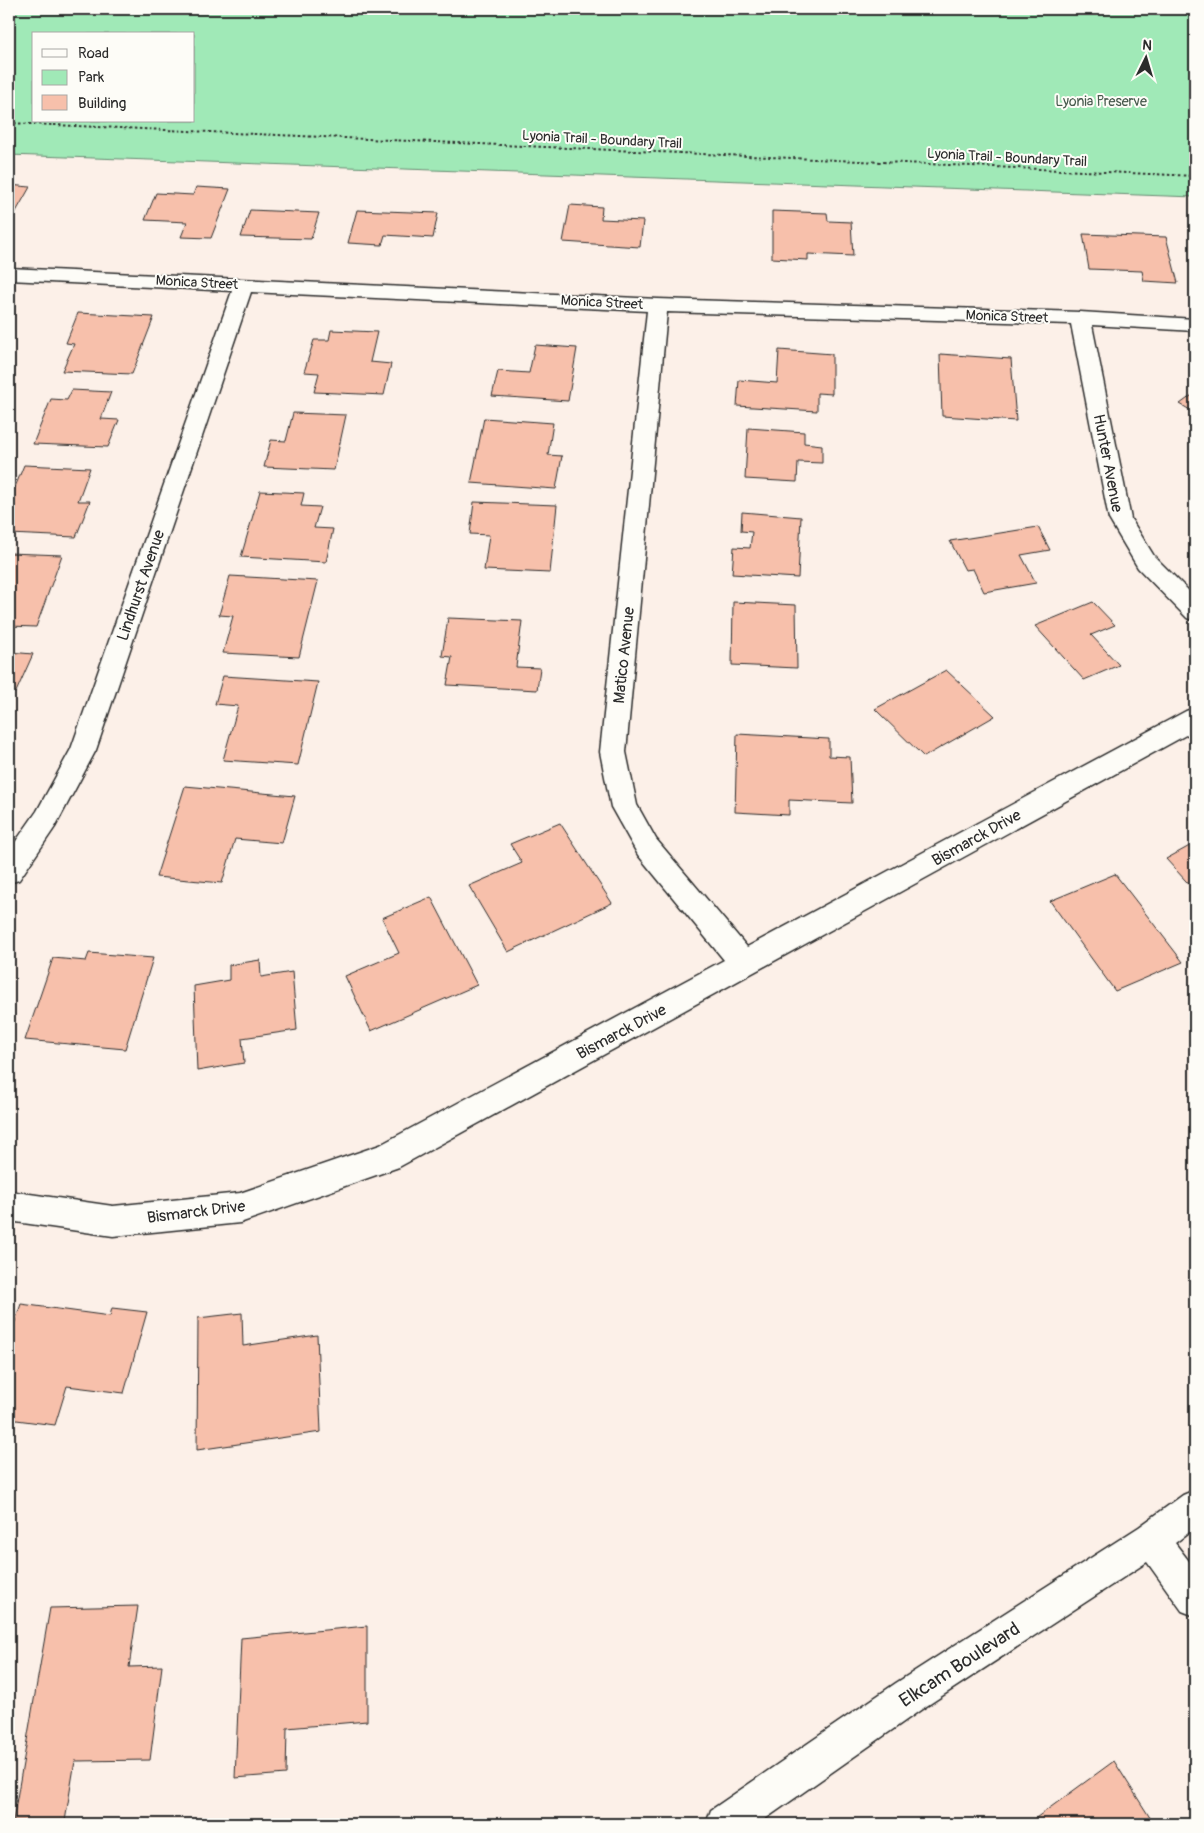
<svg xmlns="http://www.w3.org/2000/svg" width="1204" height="1833" viewBox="0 0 1204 1833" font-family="Pangolin,sans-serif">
  <rect width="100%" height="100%" fill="#fcf0e8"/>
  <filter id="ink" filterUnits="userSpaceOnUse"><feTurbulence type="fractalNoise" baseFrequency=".02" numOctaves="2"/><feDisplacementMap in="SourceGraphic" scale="10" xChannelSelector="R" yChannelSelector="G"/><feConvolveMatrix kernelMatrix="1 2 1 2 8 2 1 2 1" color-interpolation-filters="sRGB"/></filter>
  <g filter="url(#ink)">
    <path fill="#a0e9b7" stroke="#668a71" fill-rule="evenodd" d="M9 9H1195V197L9 155ZM34 34H194V121H34Z"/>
    <g fill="#f7c0ab" stroke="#2b2b2b">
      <polygon points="9,185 30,187 9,224"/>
      <polygon points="196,187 230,189 211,238 181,237 187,222 145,220 156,193 193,195"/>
      <polygon points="570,205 602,207 601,219 643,221 640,247 563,242"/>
      <polygon points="250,210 319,213 311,239 241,237"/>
      <polygon points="357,210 438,213 433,238 385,235 382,245 348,243"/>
      <polygon points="772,211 827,213 828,221 851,222 853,256 808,254 808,260 772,258"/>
      <polygon points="1083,234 1166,237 1178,283 1144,281 1142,271 1089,269"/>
      <polygon points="78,313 154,317 132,374 62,371 74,344 66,343"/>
      <polygon points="331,330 377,332 370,362 391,364 384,395 314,392 319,373 304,372 314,340 329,340"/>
      <polygon points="535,345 577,348 568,401 492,396 498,371 529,373"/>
      <polygon points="779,350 832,354 832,394 817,393 817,411 737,406 739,380 777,383"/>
      <polygon points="940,354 1011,359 1016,421 942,416"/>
      <polygon points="72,390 111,392 101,419 119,420 108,447 33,444 51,399 67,400"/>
      <polygon points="1195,393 1195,413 1180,404"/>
      <polygon points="293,413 346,415 334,470 264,467 271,440 286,441"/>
      <polygon points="484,418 553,423 548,455 562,456 556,489 471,483"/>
      <polygon points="748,428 804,432 804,443 822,445 822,463 798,462 797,482 745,479"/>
      <polygon points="24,465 90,468 78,501 90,501 76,537 9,534 9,502"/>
      <polygon points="260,491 304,493 301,506 320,507 314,528 333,529 326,562 241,557"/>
      <polygon points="474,502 557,505 550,573 484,570 489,535 470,534"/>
      <polygon points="742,512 801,517 798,578 732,574 734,547 750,548 752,532 741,531"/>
      <polygon points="1038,527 1050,550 1021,555 1036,583 984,592 973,569 965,570 950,541"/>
      <polygon points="9,553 62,555 36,627 9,626"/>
      <polygon points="230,576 318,581 299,657 223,653 233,616 219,615"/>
      <polygon points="733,602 796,605 797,668 732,665"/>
      <polygon points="1093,602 1115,625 1091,635 1119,665 1084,680 1035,626"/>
      <polygon points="448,618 522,621 516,667 540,668 537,690 447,685 452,657 442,656"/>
      <polygon points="9,652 33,654 16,692 9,692"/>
      <polygon points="946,670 995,716 924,757 875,709"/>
      <polygon points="223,676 318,682 298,765 223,760 238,706 215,704"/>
      <polygon points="737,734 829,739 829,756 850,757 852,803 789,800 789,815 735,812"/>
      <polygon points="185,786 295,796 282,843 235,839 222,883 156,877"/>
      <polygon points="560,823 612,903 508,952 469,886 522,863 510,844"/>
      <polygon points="1195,843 1195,891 1166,859"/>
      <polygon points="1115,874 1183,962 1115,991 1050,901"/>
      <polygon points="431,897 477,985 371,1031 345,976 399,953 382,918"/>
      <polygon points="89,953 153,958 125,1049 25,1040 53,958 86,961"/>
      <polygon points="260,960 261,977 292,972 297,1030 242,1038 244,1063 197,1071 194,986 229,980 229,965"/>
      <polygon points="21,1304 110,1316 112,1308 147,1312 124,1393 67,1386 55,1425 9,1419 9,1339"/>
      <polygon points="242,1313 243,1346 317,1335 321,1432 197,1450 198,1318"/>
      <polygon points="138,1606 129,1667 162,1666 150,1760 75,1761 65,1821 13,1821 50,1608"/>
      <polygon points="367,1626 367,1721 287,1728 286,1774 235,1778 241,1638"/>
      <polygon points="1114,1761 1154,1824 1030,1824 1029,1823"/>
    </g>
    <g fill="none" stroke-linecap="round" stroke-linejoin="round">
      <g stroke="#2b2b2b" stroke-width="3">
        <g id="minor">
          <polygon points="9,268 658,299 1080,312 1195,319 1195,331 1092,325 1131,519 1154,556 1195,597 1195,621 1187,618 1138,568 1109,519 1071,324 667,312 626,752 637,805 656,839 747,947 1186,711 1195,708 1195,730 399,1167 240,1223 113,1236 9,1221 9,1191 113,1206 240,1193 380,1145 724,960 638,855 611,807 600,752 647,311 251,292 96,750 55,827 19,880 9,883 9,851 37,811 71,749 232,291 9,280"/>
          <polygon points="1195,1490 1195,1528 1175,1543 1195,1569 1195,1616 1182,1611 1147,1562 922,1709 758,1824 706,1824 711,1810 896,1683 1139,1527 1183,1495"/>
        </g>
      </g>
      <polyline stroke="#2b2b2b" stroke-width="2" stroke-dasharray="2.5 2.5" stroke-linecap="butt" points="9,123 1195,176"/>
      <use href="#minor" fill="#fdfcf7" fill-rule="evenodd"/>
    </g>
  </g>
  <g text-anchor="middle" stroke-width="4" stroke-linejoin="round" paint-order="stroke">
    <g font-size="14" fill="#485a4e" stroke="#fdfcf7">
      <text x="1101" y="106">Lyonia Preserve</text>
    </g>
    <g font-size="14" fill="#2b2b2b" stroke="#fdfcf7">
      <text transform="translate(602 139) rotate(3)" y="5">Lyonia Trail - Boundary Trail</text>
      <text transform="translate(1007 157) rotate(3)" y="5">Lyonia Trail - Boundary Trail</text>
      <text transform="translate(197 282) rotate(3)" y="5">Monica Street</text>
      <text transform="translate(602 302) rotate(3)" y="5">Monica Street</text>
      <text transform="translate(1007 316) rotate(2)" y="5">Monica Street</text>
    </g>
    <g font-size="16" fill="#2b2b2b" stroke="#fdfcf7">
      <text transform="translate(1109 463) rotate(79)" y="6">Hunter Avenue</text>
      <text transform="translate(140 585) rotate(-71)" y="6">Lindhurst Avenue</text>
      <text transform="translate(623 655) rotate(-84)" y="6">Matico Avenue</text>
      <text transform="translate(976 837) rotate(-29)" y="6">Bismarck Drive</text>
      <text transform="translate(621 1031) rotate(-28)" y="6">Bismarck Drive</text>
      <text transform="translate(196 1211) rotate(-7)" y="6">Bismarck Drive</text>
    </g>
    <g font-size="19" fill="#2b2b2b" stroke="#fdfcf7">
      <text transform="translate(959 1664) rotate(-33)" y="7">Elkcam Boulevard</text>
    </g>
  </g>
  <rect width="1204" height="1833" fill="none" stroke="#fdfcf7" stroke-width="30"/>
  <rect x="15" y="15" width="1174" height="1803" fill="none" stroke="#2b2b2b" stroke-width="2" filter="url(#ink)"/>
  <rect x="32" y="32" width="162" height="90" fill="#fdfcf7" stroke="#a9a8a5"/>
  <rect x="42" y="49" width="25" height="8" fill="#fdfcf7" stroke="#a9a8a5"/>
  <text x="78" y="58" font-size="15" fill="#2b2b2b">Road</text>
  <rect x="42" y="70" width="25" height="15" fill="#a0e9b7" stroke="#a9a8a5"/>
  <text x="78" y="82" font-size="15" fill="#2b2b2b">Park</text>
  <rect x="42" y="95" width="25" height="15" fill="#f7c0ab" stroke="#a9a8a5"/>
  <text x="78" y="108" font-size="15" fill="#2b2b2b">Building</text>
  <g transform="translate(1146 58) rotate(5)" stroke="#fdfcf7" stroke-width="4" paint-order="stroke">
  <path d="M0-4L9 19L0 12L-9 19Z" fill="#2b2b2b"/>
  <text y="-8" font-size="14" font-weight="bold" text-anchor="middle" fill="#2b2b2b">N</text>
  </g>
</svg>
